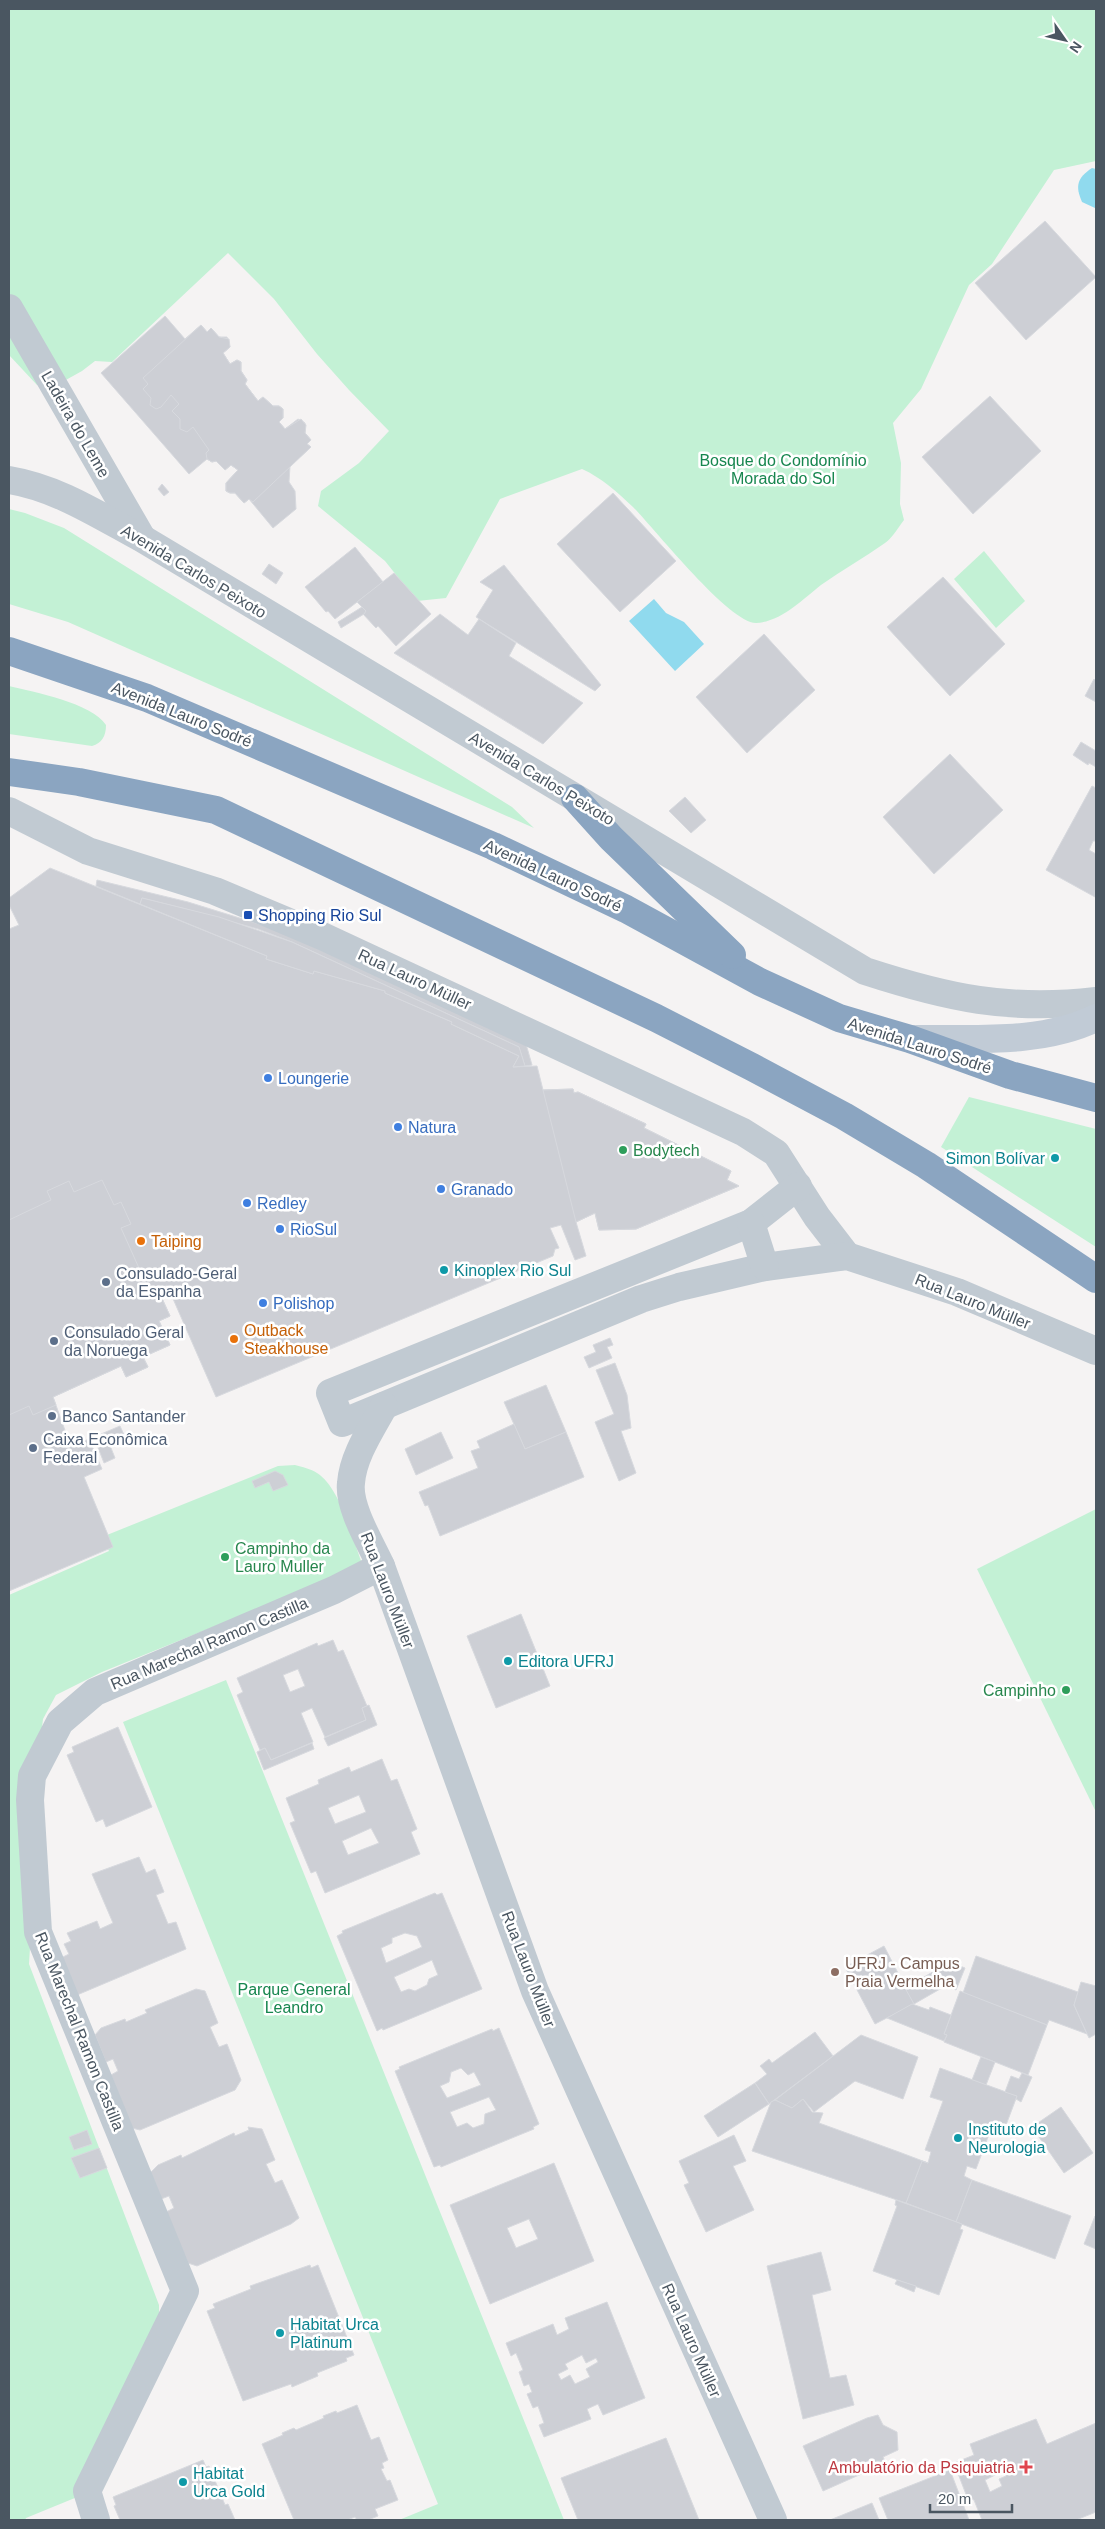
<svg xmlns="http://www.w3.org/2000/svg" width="1105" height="2529" viewBox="0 0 1105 2529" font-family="Helvetica,sans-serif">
  <rect width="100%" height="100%" fill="#f5f3f3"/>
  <g fill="#c3f1d5">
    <path d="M9 9H1096V161L1054 170 992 264 969 285 921 389 893 423 901 463 900 504 904 520C898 528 892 538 885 543 864 558 842 570 821 585 803 599 781 622 756 623 729 623 654 528 633 507 617 492 602 478 582 469L500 499 446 598 417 601 385 561 318 506 321 491 359 463 389 431 349 390 317 354 274 299 228 253 112 362 95 361 82 371 55 386 37 385 9 355Z"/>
    <polygon points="9,509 25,513 64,528 512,807 534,828 68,622 9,604"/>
    <polygon points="984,551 1025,601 996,628 954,579"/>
    <path d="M9 686C34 692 92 703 106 725 106 736 102 743 92 746L9 734Z"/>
    <polygon points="969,1097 1096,1129 1096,1247 941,1147"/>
    <path d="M295 1465C302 1467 311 1469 317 1473 341 1488 353 1541 363 1566L102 1672 56 1695 43 1719 39 1752 36 1849 29 1964 159 2305V2327L87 2493 26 2518 25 2520H9V1595L109 1551 102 1537 278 1466Z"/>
    <polygon points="1096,1509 1096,1812 977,1569"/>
    <polygon points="226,1680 564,2520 399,2520 438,2504 123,1722"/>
  </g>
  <g fill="#90daee">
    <path d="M1092 168 1096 169 1095 208 1082 202C1075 186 1077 178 1092 168Z"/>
    <polygon points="654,599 666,613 684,622 704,644 675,671 629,621"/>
  </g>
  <g fill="#cdcfd5" stroke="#d7d9de" fill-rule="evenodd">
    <polygon points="1045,221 1096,277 1026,340 975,283"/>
    <polygon points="165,316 185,339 201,325 207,332 211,328 219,337 227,337 230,347 223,353 230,364 237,360 241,362 241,371 247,380 245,384 258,401 263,397 273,406 279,406 283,409 283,418 279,422 285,429 298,419 305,423 305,433 311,440 307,444 311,447 290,466 289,482 295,491 296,509 273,528 249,499 244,503 235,493 230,493 226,491 226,483 238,470 231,465 225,470 216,461 212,462 207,459 189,474 101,373"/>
    <polygon points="201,325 207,332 211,328 219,337 229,339 230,347 223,353 230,364 237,360 241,362 241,371 247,380 245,384 258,401 263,397 273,406 279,406 283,409 283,418 279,422 285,429 301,419 306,425 305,433 311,440 307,444 311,447 253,502 249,499 244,503 235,493 230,493 226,491 226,483 238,470 231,465 225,470 216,461 212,462 207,459 206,453 209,450 193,427 187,432 180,429 180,419 172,411 179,404 171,395 161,407 156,409 150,405 151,398 143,389 148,384 143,378"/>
    <polygon points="990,396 1041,451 973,514 922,457"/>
    <polygon points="162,484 169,492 164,496 158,489"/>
    <polygon points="613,493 676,561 620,612 557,544"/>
    <polygon points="355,547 383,582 335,619 328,611 326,612 305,587"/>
    <polygon points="269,564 283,573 276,584 262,574"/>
    <polygon points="504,565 601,685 595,691 476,617 493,590 480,582"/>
    <polygon points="394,573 431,614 396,646 378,626 376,628 363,614 366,611 357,602"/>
    <polygon points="943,577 1005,644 950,696 887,627"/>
    <polygon points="362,607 366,611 364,614 341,628 338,622"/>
    <polygon points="440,614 468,635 479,619 516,643 509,656 583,703 543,744 394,653"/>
    <polygon points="764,634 815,690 747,753 696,697"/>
    <polygon points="1094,679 1096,681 1096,702 1085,696"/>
    <polygon points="1081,742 1096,751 1096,767 1089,763 1088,765 1073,755"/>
    <polygon points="950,754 1003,810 934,874 883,817"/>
    <polygon points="1092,786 1096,788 1096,841 1093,841 1089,850 1096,854 1095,897 1046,870"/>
    <polygon points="685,797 706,820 691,833 669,811"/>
    <polygon points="50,868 267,956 266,959 313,974 314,971 385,991 385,993 452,1022 451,1024 519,1056 513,1067 537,1066 543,1090 573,1089 574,1093 578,1092 646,1124 644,1128 731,1171 727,1180 739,1186 636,1229 599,1230 595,1213 576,1222 586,1256 575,1260 561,1225 550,1228 559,1248 555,1249 553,1256 216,1397 167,1285 150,1292 152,1297 160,1294 170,1316 159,1321 170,1345 143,1357 148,1367 126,1377 121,1366 53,1397 71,1447 89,1439 102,1469 84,1477 113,1547 9,1591 9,929 19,925 9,905 9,898"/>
    <polygon points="97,880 188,902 275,929 526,1044 532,1065 525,1066 519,1047 292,942 258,929 182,908 142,898 140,904 96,886"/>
    <polygon points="142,898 219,917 292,942 519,1047 525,1066 513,1067 519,1056 451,1024 452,1022 385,993 385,991 314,971 313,974 266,959 267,956 140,904"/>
    <polygon points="573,1089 574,1093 578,1092 646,1124 644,1128 731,1171 727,1180 739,1186 636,1229 599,1230 595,1213 576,1222 543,1090"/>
    <polygon points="102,1180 114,1205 121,1202 131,1224 121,1228 152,1297 160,1294 170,1316 159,1321 170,1345 143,1357 148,1367 126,1377 121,1366 53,1397 56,1405 33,1415 29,1406 9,1415 9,1220 51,1200 47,1191 69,1181 74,1192"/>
    <polygon points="610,1338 613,1345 607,1347 612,1358 589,1368 584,1357 596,1352 593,1345"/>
    <polygon points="615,1363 627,1395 631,1428 621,1431 636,1473 619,1481 595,1422 614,1414 596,1370"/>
    <polygon points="546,1385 566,1432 525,1449 504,1402"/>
    <polygon points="514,1424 525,1449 566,1432 584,1477 440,1536 428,1505 425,1506 419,1492 478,1468 471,1451 480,1448 477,1441"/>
    <polygon points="120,1426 125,1437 109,1443 115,1458 104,1463 94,1437"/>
    <polygon points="441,1432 453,1458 416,1475 405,1449"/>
    <polygon points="275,1471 283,1475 288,1485 273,1491 269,1482 255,1488 252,1481"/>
    <polygon points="521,1614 550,1686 496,1708 467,1636"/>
    <path d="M333 1640 338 1652 343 1650 367 1706 362 1708 366 1720 325 1737 312 1708 301 1713 313 1742 271 1760 265 1748 260 1750 237 1695 243 1692 237 1678 317 1643 318 1646ZM298 1669 305 1686 290 1692 283 1675Z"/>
    <polygon points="369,1705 377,1725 328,1746 324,1738 366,1720 362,1708"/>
    <polygon points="118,1727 152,1807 106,1827 103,1819 96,1822 67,1755 74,1752 72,1747"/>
    <polygon points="312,1743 314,1749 264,1770 257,1752 265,1748 271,1760"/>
    <path d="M382 1759 391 1781 397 1779 417 1829 411 1832 420 1854 325 1893 316 1871 311 1873 290 1823 295 1821 286 1798 319 1784 318 1780 349 1767 351 1772ZM359 1795 366 1812 335 1824 328 1808ZM371 1828 379 1843 348 1855 342 1841Z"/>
    <polygon points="139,1857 146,1873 155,1869 164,1892 156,1895 168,1924 176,1922 186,1949 77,1995 61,1958 69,1954 64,1944 71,1941 67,1933 97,1921 100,1929 113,1923 92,1874"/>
    <path d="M435 1893 437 1895 442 1893 482 1989 383 2030 382 2028 377 2031 337 1936 343 1933 342 1931ZM405 1933 417 1936 422 1947 386 1963 381 1948 392 1943V1938ZM432 1960 438 1975 429 1979 427 1985 415 1991 409 1989 401 1992 394 1977Z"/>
    <polygon points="884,1946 914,2004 875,2024 845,1967"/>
    <polygon points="976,1956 1078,1992 1074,2005 1087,2034 1049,2020 1047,2025 963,1993"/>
    <polygon points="950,1962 965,1968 956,1990 947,1985 914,2004 905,1988"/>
    <polygon points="1081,1982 1096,1986 1096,2034 1089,2038 1074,2005"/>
    <polygon points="196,1989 205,1991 218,2023 210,2027 219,2047 227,2044 241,2080 235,2090 140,2130 132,2128 111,2075 118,2071 113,2059 106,2062 95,2035 101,2028 125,2019 126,2022 147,2013 145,2010"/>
    <polygon points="960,1991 1047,2025 1028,2075 944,2042 947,2035 944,2034"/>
    <polygon points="912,2004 929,2010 930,2007 951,2015 944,2034 947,2035 944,2041 887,2018"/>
    <path d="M499 2028 539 2124 533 2127 534 2129 441 2167 440 2165 434 2167 395 2071 400 2069 399 2067 492 2029 493 2031ZM461 2068 468 2075 474 2072 481 2085 447 2098 440 2086 449 2082 451 2072ZM489 2097 496 2110 485 2114 484 2124 473 2128 467 2123 457 2127 450 2112Z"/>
    <polygon points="815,2032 833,2056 769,2104 755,2083 767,2074 760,2066 769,2059 772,2063"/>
    <polygon points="861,2035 918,2057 903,2099 855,2081 814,2112 803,2099 792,2108 775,2100"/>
    <polygon points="981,2057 995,2062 986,2085 972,2080"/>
    <polygon points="940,2068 1017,2096 1006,2125 994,2121 976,2169 967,2166 964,2176 972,2180 956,2222 906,2203 922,2161 928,2163 931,2152 925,2150 943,2101 930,2097"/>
    <polygon points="1022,2073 1032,2077 1021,2102 1016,2099 1017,2096 1005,2092 1011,2076 1019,2079"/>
    <polygon points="755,2083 769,2104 718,2137 704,2116"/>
    <polygon points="803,2099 812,2112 823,2113 819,2123 899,2152 928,2163 922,2161 906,2203 752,2151 771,2102 775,2100 792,2108"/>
    <polygon points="1061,2107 1093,2153 1064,2173 1032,2127"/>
    <polygon points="248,2127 262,2129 275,2160 266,2164 275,2183 282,2180 299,2218 291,2224 197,2266 188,2263 166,2212 174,2208 169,2196 161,2199 150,2173 158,2165 181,2155 182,2158 234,2133 235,2136 249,2130"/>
    <polygon points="87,2130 92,2144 74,2150 69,2137"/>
    <polygon points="734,2135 746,2161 733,2166 754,2210 706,2232 684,2185 689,2183 679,2161"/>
    <polygon points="99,2148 107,2168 80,2178 71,2158"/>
    <path d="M554 2163 594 2261 490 2304 450 2205ZM529 2219 538 2239 516 2248 507 2228Z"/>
    <polygon points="972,2180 1071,2216 1055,2259 956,2222"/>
    <polygon points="896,2200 962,2224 960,2229 963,2230 939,2295 873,2271 897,2206 895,2205"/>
    <polygon points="1095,2216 1096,2216 1096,2249 1084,2244"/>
    <polygon points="821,2252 831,2290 812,2295 830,2378 846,2375 854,2405 803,2419 767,2266"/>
    <polygon points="310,2265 311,2268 318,2265 354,2355 346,2358 347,2361 317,2373 318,2376 292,2387 291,2384 243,2401 207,2311 215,2308 213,2304 251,2289 250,2286"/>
    <polygon points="897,2280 916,2286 914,2292 895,2284"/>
    <path d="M607 2302 645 2398 603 2415 598 2404 587 2409 591 2419 544 2437 539 2425 544 2423 538 2406 533 2408 527 2394 532 2392 529 2384 524 2386 519 2372 523 2370 516 2353 511 2356 506 2343 553 2324 557 2335 569 2329 565 2318ZM582 2355 586 2363 596 2358 598 2362 586 2369 590 2377 575 2384 570 2375 561 2380 558 2374 568 2369 565 2364Z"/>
    <polygon points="357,2405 371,2440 379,2437 388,2460 382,2463 384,2468 381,2469 387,2481 390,2480 398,2500 375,2509 378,2516 368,2520 357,2520 355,2517 347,2520 294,2520 262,2444 283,2435 282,2433 294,2428 296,2430 324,2418 323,2416 336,2411 337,2413"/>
    <polygon points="878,2415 883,2425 897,2432 898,2450 883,2457 886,2463 823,2491 803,2446 867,2418"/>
    <path d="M1036 2419 1047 2444 1096 2423V2512L1076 2520H982L974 2500 967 2497 954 2463 974 2455 970 2444ZM1003 2471 1006 2476 999 2479 1002 2486 990 2492 985 2480Z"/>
    <polygon points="666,2438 699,2520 578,2520 561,2478"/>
    <polygon points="203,2460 206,2467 209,2466 225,2505 228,2504 235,2520 120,2520 114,2506 116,2505 113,2497"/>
    <polygon points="950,2470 969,2520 888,2520 879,2498"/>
    <polygon points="872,2503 879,2520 830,2520"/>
  </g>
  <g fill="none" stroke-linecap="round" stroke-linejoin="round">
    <g stroke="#c1cad2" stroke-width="28">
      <polyline points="9,308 142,538"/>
      <path d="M9 480C58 488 100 516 143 539L865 971C948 998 1008 1011 1096 1001"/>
      <polyline points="9,811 88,851 215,891 322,936 743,1132 776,1153 817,1217 847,1256"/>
      <polyline points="798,1186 751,1223 330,1393 342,1423 641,1299 679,1287 765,1267 847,1256 957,1292 1096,1351"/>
      <polyline points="751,1223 765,1267"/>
      <path d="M384 1406C371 1430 353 1456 351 1483 348 1507 371 1544 381 1566L535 1991 773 2520"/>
      <polyline points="96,2520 87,2491 185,2291 38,1932 30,1800 32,1776 60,1722 95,1692 334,1590 381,1566"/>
    </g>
    <path stroke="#c1cbd6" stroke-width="28" d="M911 1039C972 1038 1040 1045 1096 1018"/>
    <g stroke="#8ba5c1" stroke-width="28">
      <polyline points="9,651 147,698 493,846 626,909 760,982 839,1018 910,1039 1010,1075 1096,1098"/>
      <polyline points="9,772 79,782 216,810 656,1018 752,1067 844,1116 926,1165 1096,1279"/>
      <polyline points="575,798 611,838 732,955"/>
    </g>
  </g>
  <rect fill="#1a4fb4" stroke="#fff" stroke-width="2" x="243" y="910" width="10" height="10" rx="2.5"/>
  <g fill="#3f7fe0" stroke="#fff" stroke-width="2">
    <circle cx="268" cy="1078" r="5"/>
    <circle cx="398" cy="1127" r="5"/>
    <circle cx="441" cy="1189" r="5"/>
    <circle cx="247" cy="1203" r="5"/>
    <circle cx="280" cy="1229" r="5"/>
    <circle cx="263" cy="1303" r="5"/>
  </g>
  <g fill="#2e9e5b" stroke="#fff" stroke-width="2">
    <circle cx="623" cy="1150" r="5"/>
    <circle cx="225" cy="1557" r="5"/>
    <circle cx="1066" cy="1690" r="5"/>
  </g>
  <g fill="#0f9aa8" stroke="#fff" stroke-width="2">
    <circle cx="1055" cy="1158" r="5"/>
    <circle cx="444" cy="1270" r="5"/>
    <circle cx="508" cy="1661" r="5"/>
    <circle cx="958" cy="2138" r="5"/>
    <circle cx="280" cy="2333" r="5"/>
    <circle cx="183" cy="2482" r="5"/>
  </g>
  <g fill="#e8710a" stroke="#fff" stroke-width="2">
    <circle cx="141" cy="1241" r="5"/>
    <circle cx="234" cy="1339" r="5"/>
  </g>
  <g fill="#5c6f8a" stroke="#fff" stroke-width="2">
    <circle cx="106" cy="1282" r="5"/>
    <circle cx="54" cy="1341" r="5"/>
    <circle cx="52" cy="1416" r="5"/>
    <circle cx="33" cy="1448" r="5"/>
  </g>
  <circle fill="#8d6e63" stroke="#fff" stroke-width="2" cx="835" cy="1972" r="5"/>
  <path fill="#e0444e" stroke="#fff" stroke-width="2" d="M1023.5 2459.5h5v5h5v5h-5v5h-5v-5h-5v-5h5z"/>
  <g text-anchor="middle" stroke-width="5" stroke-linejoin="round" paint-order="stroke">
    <g font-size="16" fill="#4a5661" stroke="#fff">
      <text transform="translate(76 424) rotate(60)" y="6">Ladeira do Leme</text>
      <text transform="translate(194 571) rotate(31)" y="6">Avenida Carlos Peixoto</text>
      <text transform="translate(182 714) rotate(22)" y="6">Avenida Lauro Sodré</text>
      <text transform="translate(542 778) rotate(31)" y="6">Avenida Carlos Peixoto</text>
      <text transform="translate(553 875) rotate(25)" y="6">Avenida Lauro Sodré</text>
      <text transform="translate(415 979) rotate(25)" y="6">Rua Lauro Müller</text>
      <text transform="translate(920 1045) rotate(18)" y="6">Avenida Lauro Sodré</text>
      <text transform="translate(973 1301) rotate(22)" y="6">Rua Lauro Müller</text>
      <text transform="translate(388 1590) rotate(69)" y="6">Rua Lauro Müller</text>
      <text transform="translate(209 1643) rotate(-23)" y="6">Rua Marechal Ramon Castilla</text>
      <text transform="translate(529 1969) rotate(69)" y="6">Rua Lauro Müller</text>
      <text transform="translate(80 2031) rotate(68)" y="6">Rua Marechal Ramon Castilla</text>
      <text transform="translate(692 2340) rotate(66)" y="6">Rua Lauro Müller</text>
    </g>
    <g font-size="16" fill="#17864f" stroke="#fff">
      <text x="783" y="466">Bosque do Condomínio<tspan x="783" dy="18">Morada do Sol</tspan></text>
      <text x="294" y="1995">Parque General<tspan x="294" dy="18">Leandro</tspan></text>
    </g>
    <g font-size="16" fill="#164399" stroke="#fff" text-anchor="start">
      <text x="258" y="921">Shopping Rio Sul</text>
    </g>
    <g font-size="16" fill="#366cbe" stroke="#fff" text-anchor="start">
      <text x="278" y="1084">Loungerie</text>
      <text x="408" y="1133">Natura</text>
      <text x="451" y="1195">Granado</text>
      <text x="257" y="1209">Redley</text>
      <text x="290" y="1235">RioSul</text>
      <text x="273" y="1309">Polishop</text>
    </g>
    <g font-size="16" fill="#27864d" stroke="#fff" text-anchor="start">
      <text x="633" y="1156">Bodytech</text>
      <text x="235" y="1554">Campinho da<tspan x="235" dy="18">Lauro Muller</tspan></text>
      <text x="1056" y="1696" text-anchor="end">Campinho</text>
    </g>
    <g font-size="16" fill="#0d838f" stroke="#fff" text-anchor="start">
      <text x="1045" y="1164" text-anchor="end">Simon Bolívar</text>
      <text x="454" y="1276">Kinoplex Rio Sul</text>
      <text x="518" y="1667">Editora UFRJ</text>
      <text x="968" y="2135">Instituto de<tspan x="968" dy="18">Neurologia</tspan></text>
      <text x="290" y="2330">Habitat Urca<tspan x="290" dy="18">Platinum</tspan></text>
      <text x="193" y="2479">Habitat<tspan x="193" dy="18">Urca Gold</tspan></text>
    </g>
    <g font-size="16" fill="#c56008" stroke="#fff" text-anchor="start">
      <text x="151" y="1247">Taiping</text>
      <text x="244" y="1336">Outback<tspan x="244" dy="18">Steakhouse</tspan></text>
    </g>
    <g font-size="16" fill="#4e5e75" stroke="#fff" text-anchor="start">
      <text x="116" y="1279">Consulado-Geral<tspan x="116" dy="18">da Espanha</tspan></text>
      <text x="64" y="1338">Consulado Geral<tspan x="64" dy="18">da Noruega</tspan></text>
      <text x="62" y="1422">Banco Santander</text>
      <text x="43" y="1445">Caixa Econômica<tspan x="43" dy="18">Federal</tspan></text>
    </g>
    <g font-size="16" fill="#785e54" stroke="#fff" text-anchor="start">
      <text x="845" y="1969">UFRJ - Campus<tspan x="845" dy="18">Praia Vermelha</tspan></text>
    </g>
    <g font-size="16" fill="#be3a42" stroke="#fff" text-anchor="end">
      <text x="1015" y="2473">Ambulatório da Psiquiatria</text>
    </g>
  </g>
  <rect width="1105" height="2529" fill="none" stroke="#4a5661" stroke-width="20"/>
  <g transform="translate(1065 40) rotate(124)" stroke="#ffffff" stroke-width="4" paint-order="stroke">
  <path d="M0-4L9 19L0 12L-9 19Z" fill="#4a5661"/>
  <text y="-8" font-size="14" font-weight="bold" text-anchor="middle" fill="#4a5661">N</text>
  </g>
  <path d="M930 2504v8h82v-8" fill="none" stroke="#4a5661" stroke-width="2.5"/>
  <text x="938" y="2504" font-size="15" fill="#4a5661" stroke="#ffffff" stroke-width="4" paint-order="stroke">20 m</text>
</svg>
